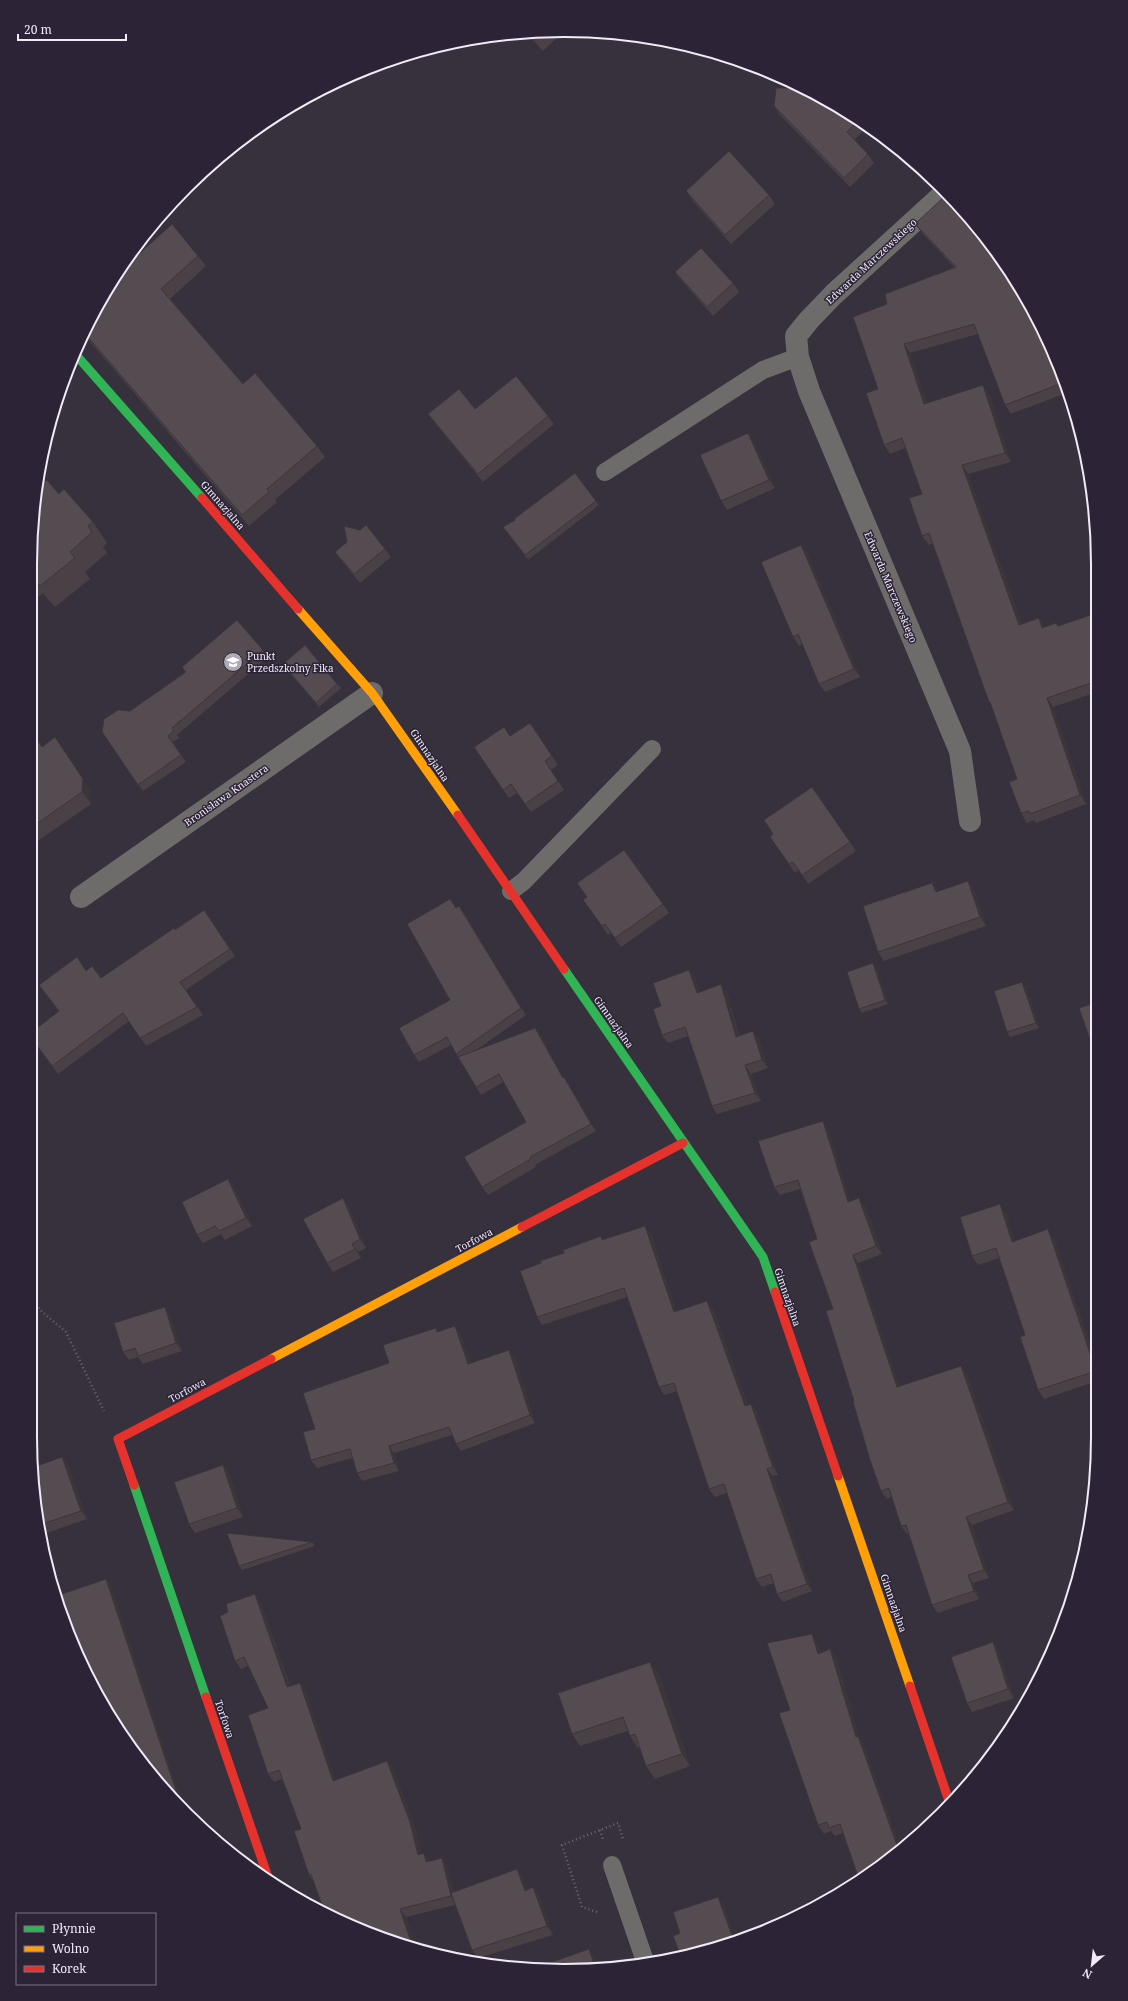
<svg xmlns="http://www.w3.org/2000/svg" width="1128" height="2001" viewBox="0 0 1128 2001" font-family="'Noto Serif',serif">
  <rect width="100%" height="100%" fill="#36313c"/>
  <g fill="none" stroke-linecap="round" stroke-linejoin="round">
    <g stroke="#6c696c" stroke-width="2.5" stroke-dasharray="1 3" stroke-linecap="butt">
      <polyline points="34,1301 40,1310 66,1332 104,1411"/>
      <polyline points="600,1830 603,1839"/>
      <polyline points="597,1912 582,1907 562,1845 618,1823 623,1839"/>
    </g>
    <g stroke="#6e6c6a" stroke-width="18">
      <polyline points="605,472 763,370 798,357"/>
      <polyline points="511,891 524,881 652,749"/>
      <polyline points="612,1865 646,1964"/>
    </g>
    <g stroke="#6e6c6a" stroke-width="22">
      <polyline points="946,192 834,294 809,320 796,336 798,357 809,391 960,751 970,821"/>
      <polyline points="81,897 372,693"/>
    </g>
    <g stroke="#30b455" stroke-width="9">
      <polyline points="77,356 202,498"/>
      <polyline points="564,969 763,1257 775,1292"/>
      <polyline points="134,1485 206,1697"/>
    </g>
    <g stroke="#ff9f0a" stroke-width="9">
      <polyline points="298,609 372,693 458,815"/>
      <polyline points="271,1359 522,1227"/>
      <polyline points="838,1476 910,1686"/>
    </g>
    <g stroke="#e5322d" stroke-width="9">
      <polyline points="202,498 298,609"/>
      <polyline points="458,815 564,969"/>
      <polyline points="522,1227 683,1143"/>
      <polyline points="775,1292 838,1476"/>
      <polyline points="134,1485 118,1439 271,1359"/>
      <polyline points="910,1686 950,1804"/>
      <polyline points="206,1697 270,1883"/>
    </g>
  </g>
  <g fill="#494146">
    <polygon points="529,31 563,32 543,51 525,32"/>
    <polygon points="364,72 351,82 347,78"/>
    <polygon points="800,94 831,102 866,128 854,140 868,154 874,163 850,187 780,115 774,106"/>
    <polygon points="686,191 769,195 775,204 731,244 692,200"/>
    <polygon points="915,224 1008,268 1069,392 1011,414 1005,405 978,334 910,353 927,403 989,394 1011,462 968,474 1022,624 1039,618 1045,627 1058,626 1094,614 1094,693 1053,707 1086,804 1036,823 1034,820 1027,823 1021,813 1017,779 992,706 989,702 933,543 929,545 922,536 922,494 905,448 890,454 884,445 878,389 887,304 954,267 922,233"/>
    <polygon points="198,256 206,266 170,299 243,384 317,446 325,457 275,500 277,502 249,526 85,336 102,297"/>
    <polygon points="675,272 733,283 739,292 713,316 681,280"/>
    <polygon points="428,414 548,416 554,424 483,482 434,422"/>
    <polygon points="748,433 754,442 775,488 727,510 721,501"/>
    <polygon points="59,494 93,522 107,543 103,547 107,553 85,572 90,579 55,607 43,593 31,603 31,529"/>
    <polygon points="596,501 599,505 528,560 506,531"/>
    <polygon points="347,542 385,549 391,557 360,583 341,560 335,552"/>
    <polygon points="801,545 807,553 860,677 825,692 819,684 802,644 799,646 793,637"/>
    <polygon points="263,650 268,657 177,735 179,738 173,742 186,762 143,791 102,732 130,711 185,672 182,667"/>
    <polygon points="283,664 337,684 341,688 319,707 286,669"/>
    <polygon points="536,731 558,765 551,770 564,790 531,812 517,793 509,798 474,747 510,736"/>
    <polygon points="32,732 42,746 63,750 91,792 91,804 32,845"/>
    <polygon points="812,787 856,851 808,884 799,870 795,873 770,837 773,834"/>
    <polygon points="624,850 669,913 621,947 611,933 608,935 583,900 587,897"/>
    <polygon points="932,883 938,891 974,890 986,926 884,961 878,952"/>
    <polygon points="456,908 464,913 526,1015 475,1051 535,1028 541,1036 563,1078 569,1085 596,1131 535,1165 536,1167 488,1195 482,1187 526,1122 503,1082 481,1095 476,1087 451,1045 419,1062 414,1055 450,1000"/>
    <polygon points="204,910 235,956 186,990 203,1015 146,1046 129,1021 58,1074 33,1040 59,1012 39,985 86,971 101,978"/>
    <polygon points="876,968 888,1004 862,1013 859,1009"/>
    <polygon points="689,970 695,978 700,992 727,992 739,1035 759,1039 768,1068 751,1074 761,1101 717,1114 712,1106 688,1036 668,1043 662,1035 661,1006"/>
    <polygon points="1026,986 1039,1028 1010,1037 1007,1032"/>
    <polygon points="828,1129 850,1201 865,1206 882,1254 858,1263 899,1386 967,1374 1014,1510 972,1525 989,1578 973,1583 979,1599 938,1613 932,1605 909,1533 907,1534 901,1526 891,1497 887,1499 881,1491 854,1401 817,1239 800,1189 780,1195 774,1187"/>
    <polygon points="228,1179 234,1187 252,1226 225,1240 221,1234 203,1243 197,1235"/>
    <polygon points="343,1198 349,1207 366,1248 358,1252 361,1258 333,1272 327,1263"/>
    <polygon points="1006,1213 1015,1241 1054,1238 1096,1363 1097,1381 1044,1399 1038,1390 1025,1335 999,1258 978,1265 972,1256"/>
    <polygon points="651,1234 676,1312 713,1309 748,1405 751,1404 757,1412 778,1475 773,1476 812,1591 783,1602 777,1594 774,1583 762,1587 756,1579 727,1493 715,1497 709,1489 677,1391 664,1395 659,1387 627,1297 542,1325 537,1317 603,1239"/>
    <polygon points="170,1315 182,1351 143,1364 138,1357 129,1360 123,1352"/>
    <polygon points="436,1328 438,1332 460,1333 471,1363 515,1357 535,1423 461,1451 456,1444 452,1435 394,1453 399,1471 362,1481 357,1473 352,1458 317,1468 311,1460 315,1429 389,1363"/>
    <polygon points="62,1457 68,1465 87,1519 41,1535 35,1507"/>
    <polygon points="223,1465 229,1473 243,1517 195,1533 189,1524"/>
    <polygon points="312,1542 315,1546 242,1570 239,1566"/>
    <polygon points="261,1603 290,1686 300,1683 306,1692 335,1780 387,1761 393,1769 416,1830 421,1853 430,1861 448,1867 454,1892 517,1869 523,1878 527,1890 533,1887 539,1896 553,1935 478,1958 472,1950 455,1905 406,1917 417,1949 328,1916 313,1881 309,1875 301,1829 282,1779 274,1782 268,1774 268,1708 248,1666 241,1669 235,1661"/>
    <polygon points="812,1634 817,1643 821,1653 830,1649 836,1658 860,1739 864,1744 843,1833 835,1836 831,1831 824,1834 818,1825 790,1710"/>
    <polygon points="993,1642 998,1651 1014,1698 972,1712 967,1703"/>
    <polygon points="659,1674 690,1766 655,1779 646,1766 640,1748 638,1748 630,1736 628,1731 580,1746 572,1734"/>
  </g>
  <g fill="#3c3539">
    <polygon points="904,344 910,353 931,413 924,404"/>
    <polygon points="983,385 989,394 1011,462 1005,453"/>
    <polygon points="748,433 754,442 775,488 769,480"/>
    <polygon points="962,465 968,474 1026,634 1019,625"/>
    <polygon points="801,545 807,553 860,677 854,669"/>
    <polygon points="1039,618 1045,627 1042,628"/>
    <polygon points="1047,698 1053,707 1086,804 1080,795"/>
    <polygon points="55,737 91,792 91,804 82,792"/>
    <polygon points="968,881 974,890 986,926 980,917"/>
    <polygon points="932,883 938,891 936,892"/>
    <polygon points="459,906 464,913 526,1015 521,1008"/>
    <polygon points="873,963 876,968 888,1004 885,1000"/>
    <polygon points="689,970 695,978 703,1001 697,993"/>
    <polygon points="1022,982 1026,986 1039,1028 1036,1023"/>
    <polygon points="721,984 727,992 741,1045 736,1037"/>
    <polygon points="535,1028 541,1036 568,1086 563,1078"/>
    <polygon points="753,1031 759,1039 768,1068 762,1060"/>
    <polygon points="745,1065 751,1074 761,1101 755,1093"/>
    <polygon points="564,1077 569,1085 596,1131 591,1124"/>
    <polygon points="823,1121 828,1129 853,1210 848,1202"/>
    <polygon points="228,1179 234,1187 252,1226 246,1218"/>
    <polygon points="343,1198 349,1207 366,1248 360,1239"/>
    <polygon points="859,1198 865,1206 882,1254 876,1246"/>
    <polygon points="1000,1204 1006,1213 1018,1250 1012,1242"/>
    <polygon points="645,1226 651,1234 679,1320 674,1312"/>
    <polygon points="1048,1229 1054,1238 1096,1363 1097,1372"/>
    <polygon points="352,1244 358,1252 361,1258 355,1249"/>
    <polygon points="853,1255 858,1263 902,1394 897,1387"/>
    <polygon points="707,1301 713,1309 751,1413 745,1406"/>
    <polygon points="165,1307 170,1315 182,1351 176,1343"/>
    <polygon points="455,1326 460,1333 474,1371 468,1364"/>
    <polygon points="509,1350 515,1357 535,1423 530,1415"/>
    <polygon points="961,1366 967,1374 1014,1510 1008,1502"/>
    <polygon points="751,1404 757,1412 778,1475 773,1467"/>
    <polygon points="389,1446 394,1453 399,1471 394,1463"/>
    <polygon points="62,1457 68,1465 87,1519 81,1511"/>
    <polygon points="223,1465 229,1473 243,1517 237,1508"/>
    <polygon points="767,1469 773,1476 812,1591 807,1584"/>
    <polygon points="966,1517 972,1525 989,1578 984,1570"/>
    <polygon points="968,1575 973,1583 979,1599 974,1591"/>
    <polygon points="106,1579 112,1587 175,1782 189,1817 184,1812 170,1773"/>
    <polygon points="255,1594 261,1603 293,1696 287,1687"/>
    <polygon points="812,1634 817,1643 824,1662 818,1654"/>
    <polygon points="993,1642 998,1651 1014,1698 1008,1689"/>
    <polygon points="830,1649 836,1658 860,1739 864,1744 901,1849 899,1851 856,1737"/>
    <polygon points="650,1662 659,1674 690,1766 682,1754"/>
    <polygon points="300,1683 306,1692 339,1789 333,1781"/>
    <polygon points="387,1761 393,1769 416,1830 424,1863 418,1855"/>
    <polygon points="424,1853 430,1861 426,1862"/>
    <polygon points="442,1858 448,1867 457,1905 451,1896"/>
    <polygon points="517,1869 523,1878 531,1899 525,1891"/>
    <polygon points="533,1887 539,1896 553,1935 547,1926"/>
    <polygon points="718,1897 724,1905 736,1940 734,1941"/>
    <polygon points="400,1909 406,1917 417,1949 413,1948"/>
    <polygon points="589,1949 595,1957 599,1970 596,1970"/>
  </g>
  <g fill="#554c51" stroke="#3c3539">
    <polygon points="528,31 538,31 533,36"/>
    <polygon points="776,88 794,88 800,94 804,89 831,102 857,122 847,132 868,154 844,178 774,106"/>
    <polygon points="729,151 769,195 725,235 686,191"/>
    <polygon points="945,196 975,227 1008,268 1065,382 1005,405 974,324 904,344 924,404 983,385 1005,453 962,465 1019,625 1039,618 1042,628 1056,623 1058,626 1094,614 1094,682 1047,698 1080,795 1030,814 1029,811 1021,813 1009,782 1017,779 990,702 989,702 929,533 922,536 909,498 922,494 902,438 884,445 866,393 878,389 853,317 887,304 885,294 956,267 915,224"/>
    <polygon points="172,224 198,256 161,289 243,384 255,373 317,446 267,489 269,492 242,515 86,335 102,297 120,271"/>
    <polygon points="701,248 733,283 707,307 675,272"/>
    <polygon points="516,376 548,416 478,474 428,414 459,389 475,409"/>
    <polygon points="748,433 769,480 721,501 700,455"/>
    <polygon points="575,473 596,501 525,555 503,527 515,520 514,519"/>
    <polygon points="47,480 59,494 64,489 93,522 88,526 92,532 70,552 75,558 40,586 31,576 31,529 38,487"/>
    <polygon points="366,525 385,549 354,574 335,552 347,542 344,526 360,530"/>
    <polygon points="801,545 854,669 819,684 798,634 793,637 761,562"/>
    <polygon points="237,620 263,650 172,728 174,731 168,736 181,755 138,785 102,732 104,719 118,710 130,711 186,672 182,667"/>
    <polygon points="305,645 337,684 316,703 283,664"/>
    <polygon points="530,723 552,756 545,761 558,781 525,804 511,784 503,790 474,747 504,727 510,736"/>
    <polygon points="32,732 42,747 55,737 83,779 82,792 32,827"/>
    <polygon points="812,787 850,842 802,875 793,862 789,864 770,837 773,834 764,820"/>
    <polygon points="624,850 663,904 615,938 605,924 602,926 583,900 587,897 577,883"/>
    <polygon points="968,881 980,917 878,952 863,906 932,883 936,892"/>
    <polygon points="450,899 456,908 459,906 521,1008 456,1054 447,1037 414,1055 399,1028 450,1000 407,924"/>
    <polygon points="204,910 230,949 180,982 197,1007 140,1038 123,1013 52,1066 33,1040 33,1031 59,1011 39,985 77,957 86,971 92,966 101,978 174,928 175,930"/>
    <polygon points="873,963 885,1000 859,1009 847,972"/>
    <polygon points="689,970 697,993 721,984 736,1037 753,1031 762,1060 745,1065 755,1093 712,1106 685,1027 662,1035 653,1009 661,1006 653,983"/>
    <polygon points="1022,982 1036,1023 1007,1032 994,991"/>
    <polygon points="1095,1003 1095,1054 1079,1008"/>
    <polygon points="535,1028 563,1078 564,1077 591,1124 530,1157 531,1159 482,1187 464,1157 526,1122 499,1074 476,1087 458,1057"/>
    <polygon points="823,1121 848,1202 859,1198 876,1246 853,1255 897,1387 961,1366 1008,1502 966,1517 984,1570 968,1575 974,1591 932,1605 906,1525 901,1526 889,1488 881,1491 870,1460 853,1402 854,1401 826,1311 833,1309 809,1242 817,1239 798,1180 774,1187 758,1141"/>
    <polygon points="228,1179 246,1218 219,1231 215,1226 197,1235 182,1202"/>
    <polygon points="343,1198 360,1239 352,1244 355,1249 327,1263 303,1219"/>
    <polygon points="1000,1204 1012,1242 1048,1229 1096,1371 1038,1390 1020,1337 1025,1335 996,1248 972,1256 960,1217"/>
    <polygon points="645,1226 674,1312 707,1301 745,1406 751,1404 773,1467 767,1469 807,1584 777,1594 771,1574 756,1579 724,1484 709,1489 674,1383 659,1387 624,1288 537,1317 520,1271 541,1263 540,1261 564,1253 563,1250 601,1236 602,1240"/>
    <polygon points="165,1307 176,1343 138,1356 135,1348 123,1352 114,1323"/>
    <polygon points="455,1326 468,1364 509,1350 530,1415 456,1444 449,1427 389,1446 394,1463 357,1473 350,1449 311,1460 303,1432 315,1429 303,1393 389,1363 383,1345 436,1328 437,1332"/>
    <polygon points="62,1457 81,1511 39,1525 35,1507 34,1467"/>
    <polygon points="223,1465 237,1508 189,1524 174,1482"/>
    <polygon points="227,1533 312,1542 239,1566"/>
    <polygon points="106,1579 170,1773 184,1812 140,1762 85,1673 71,1639 74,1638 59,1595"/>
    <polygon points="255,1594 287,1687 300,1683 333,1781 387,1761 410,1822 418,1855 424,1853 426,1862 442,1858 451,1896 400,1909 413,1948 328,1916 325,1914 311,1874 309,1875 294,1831 301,1829 279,1770 268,1774 248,1715 268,1708 244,1657 235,1661 220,1616 228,1612 226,1604"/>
    <polygon points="812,1634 818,1654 830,1649 856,1737 858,1736 899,1851 859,1879 840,1824 829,1828 827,1822 818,1825 779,1713 790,1710 767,1643"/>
    <polygon points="993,1642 1008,1689 967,1703 951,1657"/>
    <polygon points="650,1662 682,1754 646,1766 635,1734 630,1736 623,1717 572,1734 558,1693"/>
    <polygon points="991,1753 987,1759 986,1755"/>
    <polygon points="517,1869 525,1891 533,1887 547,1926 472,1950 451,1893"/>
    <polygon points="718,1897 734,1941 681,1957 673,1936 680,1933 673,1912"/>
    <polygon points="589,1949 596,1970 538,1968 538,1967"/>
  </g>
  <defs>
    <g id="school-disc" transform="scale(1)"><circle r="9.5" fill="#b0aab6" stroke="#2c2336"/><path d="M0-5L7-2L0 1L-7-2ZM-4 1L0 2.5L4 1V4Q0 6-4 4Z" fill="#fff"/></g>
  </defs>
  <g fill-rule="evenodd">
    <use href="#school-disc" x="233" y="662"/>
  </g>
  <g text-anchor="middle" stroke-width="3" stroke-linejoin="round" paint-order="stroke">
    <g font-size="10" fill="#f1ebf8" stroke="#2c2336">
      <text transform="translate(871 261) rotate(-43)" y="4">Edwarda Marczewskiego</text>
      <text transform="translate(223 505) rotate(49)" y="4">Gimnazjalna</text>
      <text transform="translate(891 587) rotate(67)" y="4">Edwarda Marczewskiego</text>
      <text transform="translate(430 755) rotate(56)" y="4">Gimnazjalna</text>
      <text transform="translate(226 795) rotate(-35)" y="4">Bronisława Knastera</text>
      <text transform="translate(614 1022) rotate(55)" y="4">Gimnazjalna</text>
      <text transform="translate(474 1240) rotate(-28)" y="4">Torfowa</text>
      <text transform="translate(788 1297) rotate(71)" y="4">Gimnazjalna</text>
      <text transform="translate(187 1390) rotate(-28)" y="4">Torfowa</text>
      <text transform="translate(894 1603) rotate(71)" y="4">Gimnazjalna</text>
      <text transform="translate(225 1719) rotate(71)" y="4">Torfowa</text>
    </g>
    <g font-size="10" fill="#f1ebf8" stroke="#2c2336" text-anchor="start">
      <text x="247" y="660">Punkt<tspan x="247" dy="12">Przedszkolny Fika</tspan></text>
    </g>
  </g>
  <path d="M0 0H1128V2001H0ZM564 37H564A527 527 0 0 1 1091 564V1437A527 527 0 0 1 564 1964H564A527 527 0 0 1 37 1437V564A527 527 0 0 1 564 37Z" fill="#2c2336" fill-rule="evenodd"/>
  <path fill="none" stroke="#f1ebf8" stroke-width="2" d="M564 37H564A527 527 0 0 1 1091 564V1437A527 527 0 0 1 564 1964H564A527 527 0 0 1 37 1437V564A527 527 0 0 1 564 37Z"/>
  <rect x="16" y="1913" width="140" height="72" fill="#2c2336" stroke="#7b7384"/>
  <rect x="24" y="1926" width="20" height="6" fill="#30b455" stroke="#7b7384"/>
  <text x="52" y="1933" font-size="12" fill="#f1ebf8">Płynnie</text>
  <rect x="24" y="1946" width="20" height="6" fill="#ff9f0a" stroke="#7b7384"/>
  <text x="52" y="1953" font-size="12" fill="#f1ebf8">Wolno</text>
  <rect x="24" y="1966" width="20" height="6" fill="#e5322d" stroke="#7b7384"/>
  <text x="52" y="1973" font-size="12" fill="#f1ebf8">Korek</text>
  <g transform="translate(1092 1965) rotate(208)" stroke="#2c2336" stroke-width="3" paint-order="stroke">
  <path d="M0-3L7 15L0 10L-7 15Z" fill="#f1ebf8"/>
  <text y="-6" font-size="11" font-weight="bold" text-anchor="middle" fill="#f1ebf8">N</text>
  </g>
  <path d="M18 34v6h108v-6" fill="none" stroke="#f1ebf8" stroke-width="2"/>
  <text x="24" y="34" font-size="12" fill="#f1ebf8" stroke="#2c2336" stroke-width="3" paint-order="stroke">20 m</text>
</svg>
